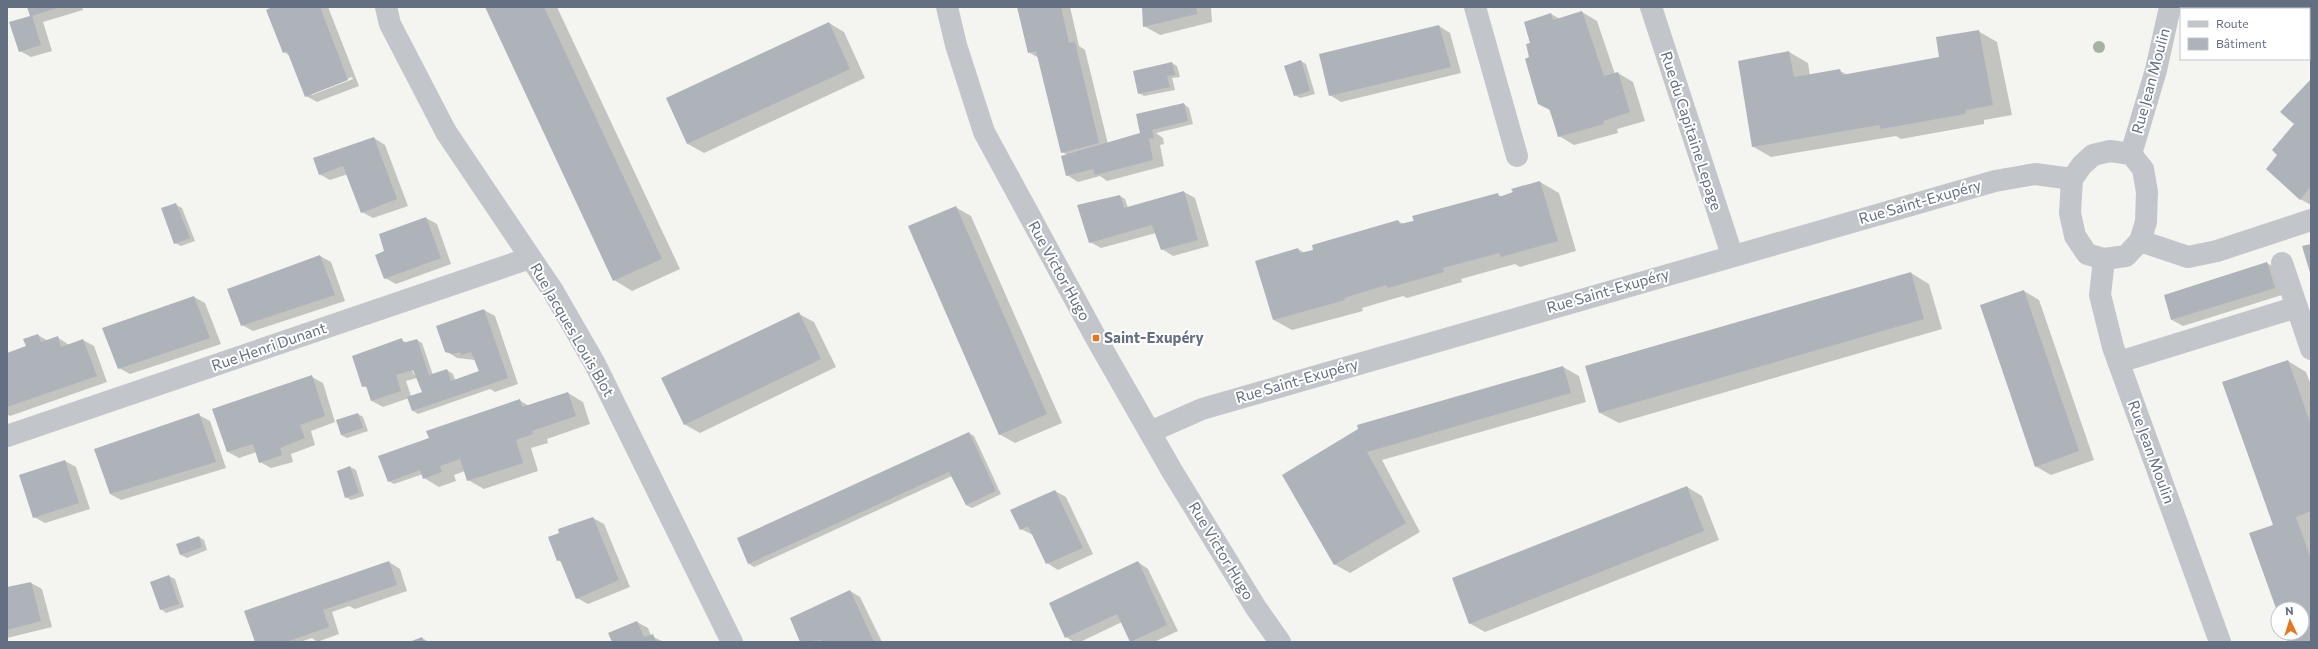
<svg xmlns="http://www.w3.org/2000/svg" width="2318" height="649" viewBox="0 0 2318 649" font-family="Commissioner,sans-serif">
  <rect width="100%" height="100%" fill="#f4f5f1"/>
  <g fill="#0003" fill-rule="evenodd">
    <polygon points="29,7 82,7 83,10 43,22 52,51 31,57 20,51 31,16"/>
    <path d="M274 7H328L359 86 317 102 306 96 290 56 284 52ZM352 77 353 79 312 95V93Z"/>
    <polygon points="486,7 557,7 680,269 632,291 614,280"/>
    <polygon points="1018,7 1070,7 1079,46 1085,50 1108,144 1143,134 1184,104 1189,108 1193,124 1156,133 1163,138 1164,144 1160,145 1164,166 1107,181 1100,176 1078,182 1067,175 1067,155 1062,152 1039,58 1028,52"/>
    <polygon points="1141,7 1211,7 1212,22 1160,35 1144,26 1143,9"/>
    <polygon points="2272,7 2311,7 2311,57 2309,56 2309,9 2270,9"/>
    <polygon points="1582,12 1597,21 1615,74 1618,73 1633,82 1645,121 1617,129 1618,133 1574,145 1559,136 1530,58 1531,43 1551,14 1560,19"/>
    <polygon points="829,23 844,32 865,78 704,153 688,144 667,99"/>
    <polygon points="1439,26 1450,33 1461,73 1341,102 1330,95"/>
    <polygon points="1978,31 1997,42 2012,115 1984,120 1984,124 1901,139 1896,136 1771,157 1752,146 1789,52 1808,63 1810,76 1840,71 1848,75 1940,58"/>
    <polygon points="1301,61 1306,64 1315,94 1300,98 1295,95"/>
    <polygon points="1172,63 1177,66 1180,77 1172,78 1175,90 1144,96 1139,93"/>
    <polygon points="2311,80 2311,205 2300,199 2278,155 2295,124"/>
    <polygon points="374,138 385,145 408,206 373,218 362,212 348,174 330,180 319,174"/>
    <polygon points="1540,182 1559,193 1576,251 1520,267 1515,264 1461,279 1462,282 1407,298 1403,296 1362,308 1363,311 1292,330 1274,320 1298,249 1305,253 1398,221 1403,224 1497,194 1502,197"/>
    <polygon points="1184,192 1195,198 1209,246 1173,256 1162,249 1156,233 1101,248 1090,242 1120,196 1125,199 1128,208"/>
    <polygon points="176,205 182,208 195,241 181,246 175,243"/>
    <polygon points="955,207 971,216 1062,423 1015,443 999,434"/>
    <polygon points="426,218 437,224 451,264 396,284 385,278 386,251"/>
    <polygon points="320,256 331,262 345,301 253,331 242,325"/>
    <polygon points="2267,263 2278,270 2285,294 2183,326 2172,320 2165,296"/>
    <polygon points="1911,273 1929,284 1942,329 1619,423 1600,413 1586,366"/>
    <polygon points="2024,291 2039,300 2094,460 2051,475 2035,466"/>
    <polygon points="194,297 205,303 221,344 130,374 119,368"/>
    <path d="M484 310 495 316 518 384 495 392 490 389 418 414 412 410 409 398 383 407 372 401 368 388 363 386 402 340 407 343 417 340 422 343 433 375 447 370 453 374 455 380 479 372 475 360 457 358 446 351ZM403 344 415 374 414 375ZM417 378 423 393 411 396 406 381Z"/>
    <polygon points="799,314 814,322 836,367 700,433 684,424"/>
    <polygon points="38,335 48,341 57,337 69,345 83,340 94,346 107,382 10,416 7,414 7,354 27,347"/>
    <polygon points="2288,361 2306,372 2311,385 2311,642 2289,642 2286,633 2302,633 2302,609 2278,609 2278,611 2275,526"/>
    <polygon points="1563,367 1579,376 1586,402 1382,460 1420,532 1350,573 1334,564 1283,475"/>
    <polygon points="312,377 323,383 335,422 311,431 315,445 291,454 293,462 271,468 260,462 257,452 239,458 228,452 214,409"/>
    <polygon points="568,393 583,402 590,424 547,439 548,443 531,448 538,471 484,489 468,480 465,471 454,475 456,481 439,487 424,478 423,474 394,484 389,481 411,446 519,400 529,406"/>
    <polygon points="358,414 363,417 368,431 347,438 341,435"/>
    <polygon points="199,415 210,421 226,468 121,500 110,494"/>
    <polygon points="969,433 974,436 1001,494 972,508 966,505 952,476 754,567 749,564 738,538"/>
    <polygon points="65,461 76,467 90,509 45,523 34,517"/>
    <polygon points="350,467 356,470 364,496 351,500 346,497"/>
    <polygon points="1687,487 1702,496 1719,540 1485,632 1469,623"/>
    <polygon points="1055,491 1066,497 1093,554 1058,570 1047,563 1033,535 1021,529"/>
    <polygon points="593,518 604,524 630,587 588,604 577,598 562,563 558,560"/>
    <polygon points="199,537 204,540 207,550 187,558 181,555"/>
    <polygon points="389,562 400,569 407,591 355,609 349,606 332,612 339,634 317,642 312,638 300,642 256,642"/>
    <polygon points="1138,562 1148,569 1178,631 1154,642 1133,642 1122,622 1080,642 1074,642 1066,637"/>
    <polygon points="169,576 175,579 184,607 166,613 161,609"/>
    <polygon points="31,583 42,589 52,627 7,638 7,588"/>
    <polygon points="850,591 860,597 882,642 801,642 791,619"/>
    <polygon points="637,622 648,628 651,636 664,642 613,642"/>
    <polygon points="422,638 429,642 412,642"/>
  </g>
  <g fill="#aeb3ba">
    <polygon points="27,7 60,7 32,16 41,45 19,52 9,22 30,16"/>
    <polygon points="272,7 320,7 348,80 305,97 287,51 283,53 266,10"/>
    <polygon points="485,7 544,7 662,259 613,281"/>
    <polygon points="1017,7 1061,7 1069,43 1075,42 1099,143 1061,153 1036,51 1028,53"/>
    <polygon points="1142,7 1196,7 1197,14 1143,27"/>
    <polygon points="2271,7 2311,7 2311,40 2309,39 2309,9 2269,9"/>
    <polygon points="1582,11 1604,76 1618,72 1630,112 1603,121 1604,124 1558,137 1550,110 1538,104 1525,59 1529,57 1526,44 1530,43 1524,22 1551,13 1553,20"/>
    <polygon points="829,22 850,69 687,144 666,98"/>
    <polygon points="1439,25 1451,67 1329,96 1319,54"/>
    <polygon points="1979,30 1993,105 1966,110 1965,114 1881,129 1879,125 1752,147 1738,61 1789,51 1794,77 1840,69 1842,75 1939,57 1936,37"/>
    <polygon points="1301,60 1310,91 1294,96 1284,66"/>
    <polygon points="1172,62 1175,75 1167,76 1170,87 1138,94 1133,71"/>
    <polygon points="2311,79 2311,186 2300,200 2266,169 2277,155 2272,150 2294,124 2280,112"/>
    <polygon points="1184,103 1188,121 1152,130 1154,138 1149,139 1153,160 1095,175 1093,169 1066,176 1061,156 1140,133 1136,114"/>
    <polygon points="374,137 397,199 361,213 343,166 319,175 313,158"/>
    <polygon points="1540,181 1558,241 1501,257 1499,253 1443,268 1444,272 1388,288 1386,285 1344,298 1345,300 1273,320 1255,261 1298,248 1300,253 1313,250 1312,245 1398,220 1400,224 1414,221 1412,216 1498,193 1499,197 1513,192 1511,189"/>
    <polygon points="1184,191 1198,240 1161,250 1152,225 1089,243 1077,205 1120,195 1124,208"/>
    <polygon points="176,203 190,238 174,244 161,208"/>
    <polygon points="956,206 1047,414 999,435 908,226"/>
    <polygon points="426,217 441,258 384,279 375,255 384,251 379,234"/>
    <polygon points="2311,244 2311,276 2302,246"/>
    <polygon points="320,255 335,295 241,326 227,289"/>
    <polygon points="2267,262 2275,288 2171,320 2164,295"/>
    <polygon points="1911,272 1924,319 1599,413 1585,366"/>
    <polygon points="2024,290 2079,451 2035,467 1980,305"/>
    <polygon points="194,296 210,338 118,369 102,328"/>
    <polygon points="484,309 508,378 412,411 407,397 422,392 413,370 396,375 401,391 371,401 366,386 362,387 352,356 402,338 403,343 417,339 429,375 447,369 451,381 479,371 471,352 461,355 460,352 453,354 445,352 436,326"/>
    <polygon points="799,312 821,359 684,425 661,378"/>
    <polygon points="38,334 41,342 58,336 61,347 83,339 97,376 7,407 7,353 26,346 23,339"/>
    <polygon points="2288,360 2311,425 2311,511 2296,517 2311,559 2311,642 2288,642 2284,633 2302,633 2302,609 2278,609 2278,614 2249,533 2273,525 2222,382"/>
    <polygon points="1563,366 1571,393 1367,452 1406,523 1334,565 1282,475 1358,429 1357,425"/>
    <polygon points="312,375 325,416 300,425 305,438 280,448 282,455 259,463 253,444 227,452 212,409"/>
    <polygon points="568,392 576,416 532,431 533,434 516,440 523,463 467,481 460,459 440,466 442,472 423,479 420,470 388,482 378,456 429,438 426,431 520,399 522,407"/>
    <polygon points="199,413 216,462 110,494 94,449"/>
    <polygon points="358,413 363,428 341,435 336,420"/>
    <polygon points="969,432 996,491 966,505 949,472 748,564 737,538"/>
    <polygon points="65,460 79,503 33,518 19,475"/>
    <polygon points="350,466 359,493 345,498 337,471"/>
    <polygon points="1687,486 1704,531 1469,624 1452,578"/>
    <polygon points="1055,490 1083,548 1046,564 1028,526 1020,530 1010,510"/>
    <polygon points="593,517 619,580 576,599 560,560 557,561 548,537 559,533 558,529"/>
    <polygon points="199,536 202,547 180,555 176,544"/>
    <polygon points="389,561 397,585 323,610 329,627 286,642 255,642 244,611"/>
    <polygon points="1138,561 1167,625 1130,642 1117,614 1065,638 1049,603"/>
    <polygon points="169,575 179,604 160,610 150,582"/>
    <polygon points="31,582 41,621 7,630 7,587"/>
    <polygon points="850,590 874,642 821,642 821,640 800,642 790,618"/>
    <polygon points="637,621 644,637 653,634 656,642 612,642 608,633"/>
    <polygon points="422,637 424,642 409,642"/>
  </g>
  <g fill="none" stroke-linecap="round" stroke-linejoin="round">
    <g stroke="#c2c5c9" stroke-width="22">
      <polyline points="386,7 390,24 446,132 553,291 595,364 732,642"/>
      <polyline points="947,7 956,45 984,132 1096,338 1172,471 1256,608 1280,642"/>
      <polyline points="1475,7 1517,156"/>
      <polyline points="1651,7 1732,255"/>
      <polygon points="2110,151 2131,154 2143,169 2147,192 2146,222 2140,241 2126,256 2104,259 2087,254 2075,236 2070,213 2072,179 2082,165 2093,155"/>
      <polyline points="2131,154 2156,70 2170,7"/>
      <polyline points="2140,241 2188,257 2217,251 2311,220"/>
      <polyline points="2104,259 2100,295 2113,347 2220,642"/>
      <polyline points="2282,263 2311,349"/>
      <polyline points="2119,362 2297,307"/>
      <polyline points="1150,432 1202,409 1995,181 2035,174 2072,179"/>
      <polyline points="7,436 530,258"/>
    </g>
  </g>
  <circle fill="#a4b1a3" cx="2099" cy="47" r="6"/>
  <rect fill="#e27824" stroke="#fff" stroke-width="1.5" x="1092" y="334" width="8" height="8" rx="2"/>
  <g text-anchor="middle" stroke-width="4" stroke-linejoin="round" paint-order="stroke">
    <g font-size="15" fill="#646f82" stroke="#fff">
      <text transform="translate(2151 81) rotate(-75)" y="5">Rue Jean Moulin</text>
      <text transform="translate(1691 131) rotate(72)" y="5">Rue du Capitaine Lepage</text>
      <text transform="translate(1920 202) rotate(-16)" y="5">Rue Saint-Exupéry</text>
      <text transform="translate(1059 271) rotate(61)" y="5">Rue Victor Hugo</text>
      <text transform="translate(1608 291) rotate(-16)" y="5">Rue Saint-Exupéry</text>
      <text transform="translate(572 330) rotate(60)" y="5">Rue Jacques Louis Blot</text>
      <text transform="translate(269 347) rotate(-19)" y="5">Rue Henri Dunant</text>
      <text transform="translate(1297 381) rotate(-16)" y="5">Rue Saint-Exupéry</text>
      <text transform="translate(2151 452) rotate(70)" y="5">Rue Jean Moulin</text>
      <text transform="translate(1221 551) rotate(59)" y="5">Rue Victor Hugo</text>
    </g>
    <g font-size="15" font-weight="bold" fill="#646f82" stroke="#fff" text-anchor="start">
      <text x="1104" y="343">Saint-Exupéry</text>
    </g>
  </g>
  <rect width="2318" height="649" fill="none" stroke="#646f82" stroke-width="16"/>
  <rect x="2180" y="8" width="130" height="52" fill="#ffffff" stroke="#c1c5cd"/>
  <rect x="2188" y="21" width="20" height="6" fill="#c2c5c9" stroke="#c1c5cd"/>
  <text x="2216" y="28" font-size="12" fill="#646f82">Route</text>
  <rect x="2188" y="38" width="20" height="12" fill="#aeb3ba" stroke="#c1c5cd"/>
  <text x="2216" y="48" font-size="12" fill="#646f82">Bâtiment</text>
  <g transform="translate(2290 621) rotate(356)"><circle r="19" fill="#ffffff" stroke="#c1c5cd"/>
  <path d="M0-3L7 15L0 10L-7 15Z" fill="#e27824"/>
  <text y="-6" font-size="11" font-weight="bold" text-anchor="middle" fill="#646f82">N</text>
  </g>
</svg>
